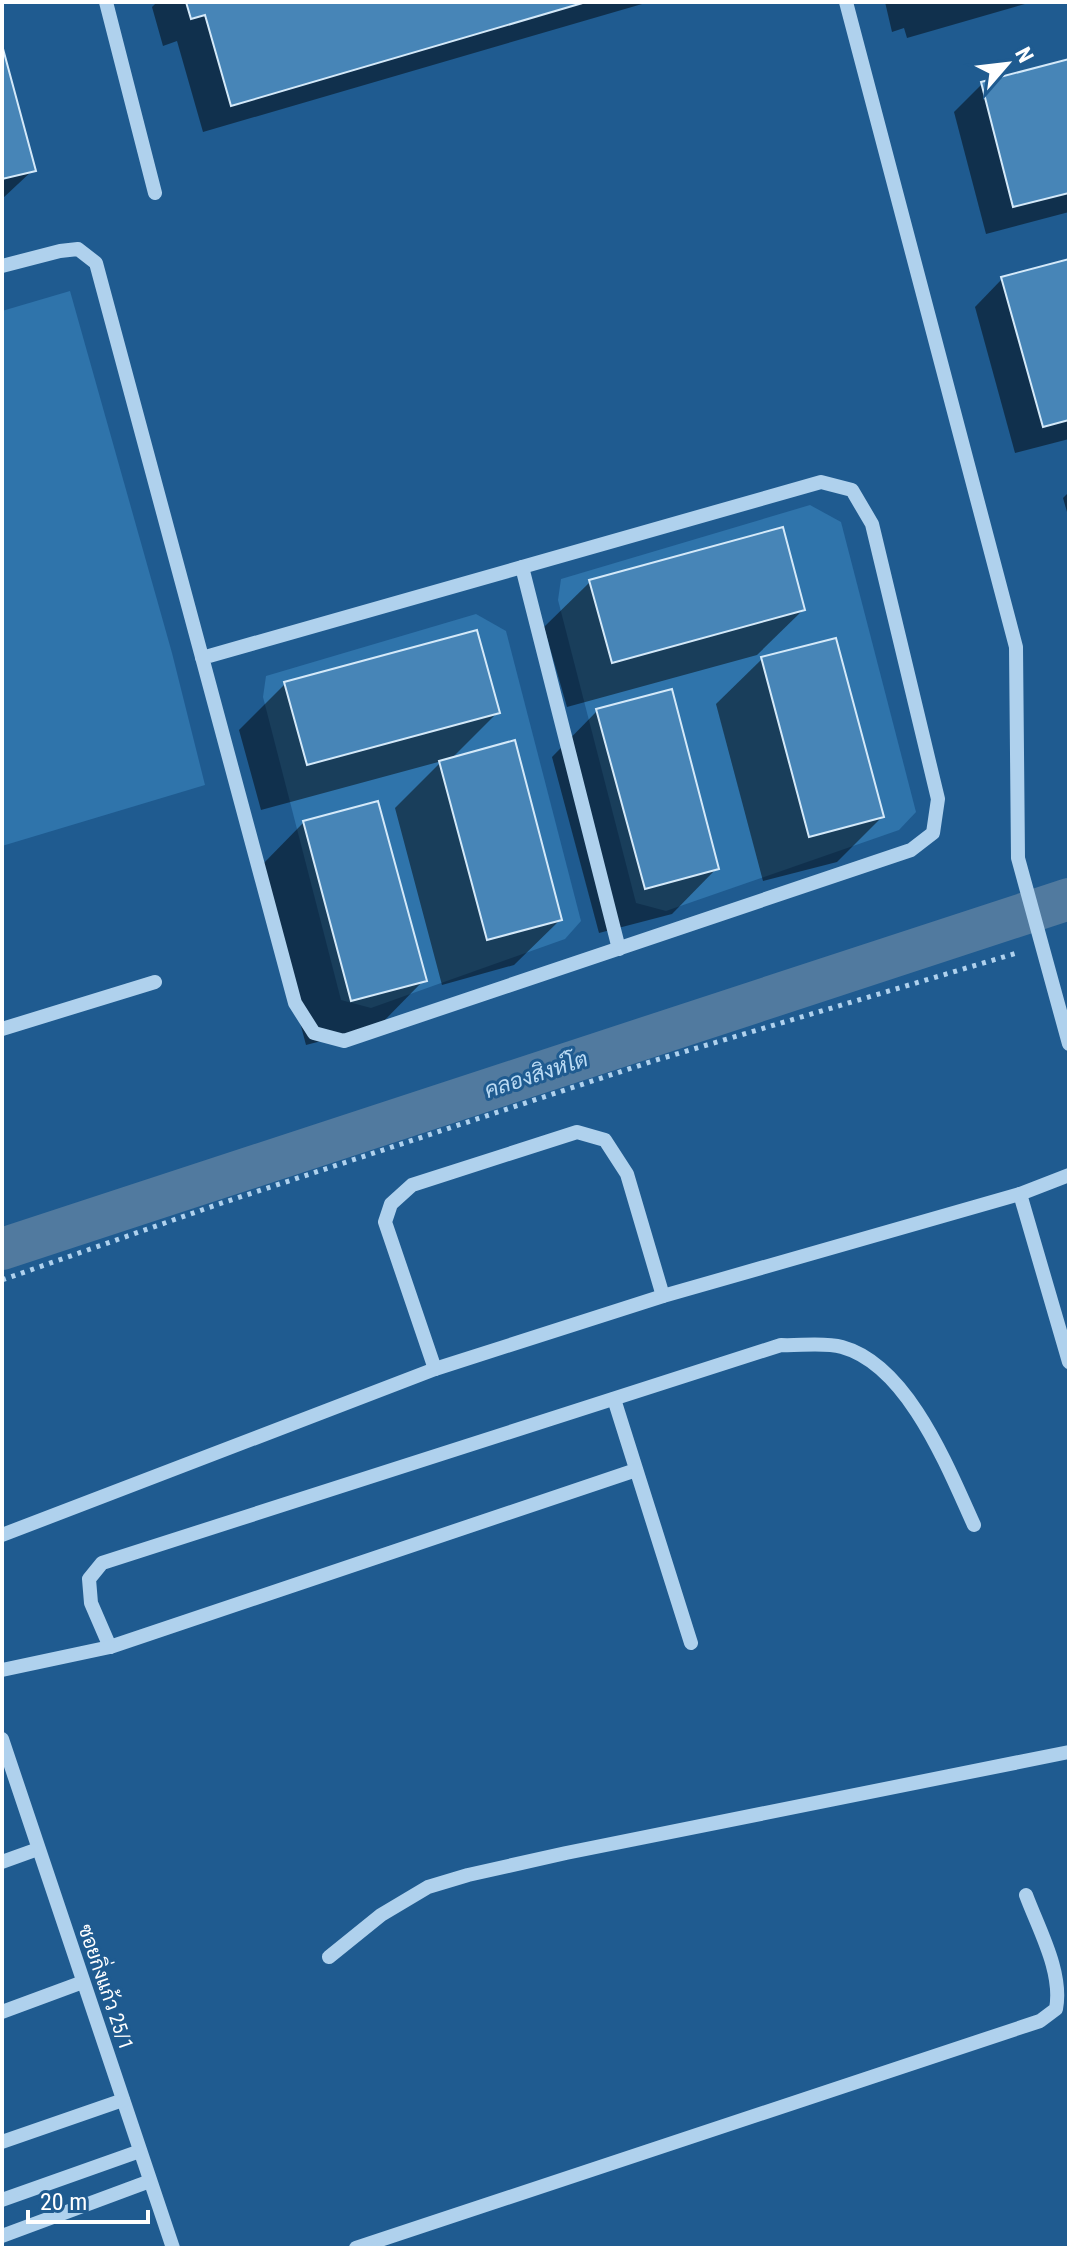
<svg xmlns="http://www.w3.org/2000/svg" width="1071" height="2250" viewBox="0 0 1071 2250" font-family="'Roboto Condensed',Sarabun,sans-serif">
  <rect width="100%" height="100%" fill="#1f5b90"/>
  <g fill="#2f74ab">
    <polygon points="70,291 172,653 205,785 2,846 2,311"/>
    <polygon points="810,505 841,522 916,812 899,830 666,911 636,903 558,600 561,579"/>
    <polygon points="476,614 506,631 581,921 565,939 371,1008 341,1000 263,697 266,676"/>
  </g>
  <g fill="#0007">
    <polygon points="157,2 649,2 203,132 177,41 163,46 152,7"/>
    <polygon points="885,2 1032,2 907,38 904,28 892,32"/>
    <polygon points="2,53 33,170 2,199"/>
    <polygon points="1069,61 1069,212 986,234 954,112 982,84"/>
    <polygon points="1069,261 1069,439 1015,453 975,307 1002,279"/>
    <polygon points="1069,492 1069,519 1063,498"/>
    <polygon points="590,582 803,610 757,655 567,707 544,627"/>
    <polygon points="762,659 882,817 837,862 763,881 716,704"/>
    <polygon points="285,684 498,712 450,760 560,920 514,965 442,985 395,808 442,761 261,810 239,730"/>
    <polygon points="597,711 717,868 672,914 599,933 552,757"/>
    <polygon points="304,822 424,980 379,1026 306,1045 259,868"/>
  </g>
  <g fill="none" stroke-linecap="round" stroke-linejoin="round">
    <polyline stroke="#517a9f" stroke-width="42" points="2,1249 1069,899"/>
  </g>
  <g fill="#4785b7" stroke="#d4e9f9" stroke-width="2">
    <polygon points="186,2 586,2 231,106 205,15 191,19"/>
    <polygon points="2,45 36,171 2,179"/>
    <polygon points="1069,59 1069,193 1013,207 981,82"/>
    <polygon points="1069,259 1069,420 1043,427 1001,277"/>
    <polygon points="783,527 805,610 612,663 589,580"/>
    <polygon points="477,630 500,713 307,765 284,682"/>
    <polygon points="836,638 884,817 809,837 761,657"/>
    <polygon points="672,689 719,869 645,889 596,709"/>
    <polygon points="515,740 562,920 487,940 439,761"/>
    <polygon points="378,801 427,981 351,1001 303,821"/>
  </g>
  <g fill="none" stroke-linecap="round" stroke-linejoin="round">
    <polyline stroke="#afd1ed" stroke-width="5" stroke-dasharray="4 6" stroke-linecap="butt" points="2,1280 219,1204 653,1061 1017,953"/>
    <g stroke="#afd1ed" stroke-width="14">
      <polyline points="106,2 155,193"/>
      <polyline points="846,2 1016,647 1018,858 1069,1044"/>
      <polyline points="2,266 60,251 78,249 96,263 295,1003 314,1033 344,1041 911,850 933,833 938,799 872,524 852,490 821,482 202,658"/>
      <polyline points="522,567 619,949"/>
      <polyline points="2,1029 155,982"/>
      <polyline points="1069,1175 1020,1194 1069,1362"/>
      <polyline points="435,1369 385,1222 391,1204 412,1185 577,1132 605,1140 627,1174 663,1296"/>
      <polyline points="614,1399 691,1643"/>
      <polyline points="2,1535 435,1369 663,1296 1020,1194"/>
      <path d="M110 1647 91 1603 89 1579 102 1563 781 1345C799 1346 824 1342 842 1347 908 1365 948 1468 974 1525"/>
      <polyline points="2,1670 110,1647 636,1470"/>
      <polyline points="2,1739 173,2248"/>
      <polyline points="2,1862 38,1849"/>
      <polyline points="329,1957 381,1915 428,1887 468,1875 566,1853 1069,1752"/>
      <polyline points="2,2012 83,1982"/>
      <polyline points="2,2142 123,2100"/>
      <polyline points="2,2200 140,2151"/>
      <polyline points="2,2236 150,2181"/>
      <path d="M356 2248 1040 2021 1056 2009C1063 1972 1039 1930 1026 1895"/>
    </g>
  </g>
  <g text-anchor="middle" stroke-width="6" stroke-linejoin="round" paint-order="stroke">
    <g font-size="20" fill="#fff" stroke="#1f5b90">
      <text transform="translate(106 1987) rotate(71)" y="7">ซอยกิ่งแก้ว 25/1</text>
    </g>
    <g font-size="22" font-style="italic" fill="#bbdbf4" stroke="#1f5b90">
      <text transform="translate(536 1074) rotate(-18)" y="8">คลองสิงห์โต</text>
    </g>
  </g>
  <rect width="1071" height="2250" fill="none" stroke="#ffffff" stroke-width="8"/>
  <g transform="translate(1007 64) rotate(62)" stroke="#1f5b90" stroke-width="6" paint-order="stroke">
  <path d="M0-6L14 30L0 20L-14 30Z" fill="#ffffff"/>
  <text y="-12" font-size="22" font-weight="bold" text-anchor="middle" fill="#ffffff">N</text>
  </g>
  <path d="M28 2210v12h120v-12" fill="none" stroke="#ffffff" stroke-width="4"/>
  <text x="40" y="2210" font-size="24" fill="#ffffff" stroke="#1f5b90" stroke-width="6" paint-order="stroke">20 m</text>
</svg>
